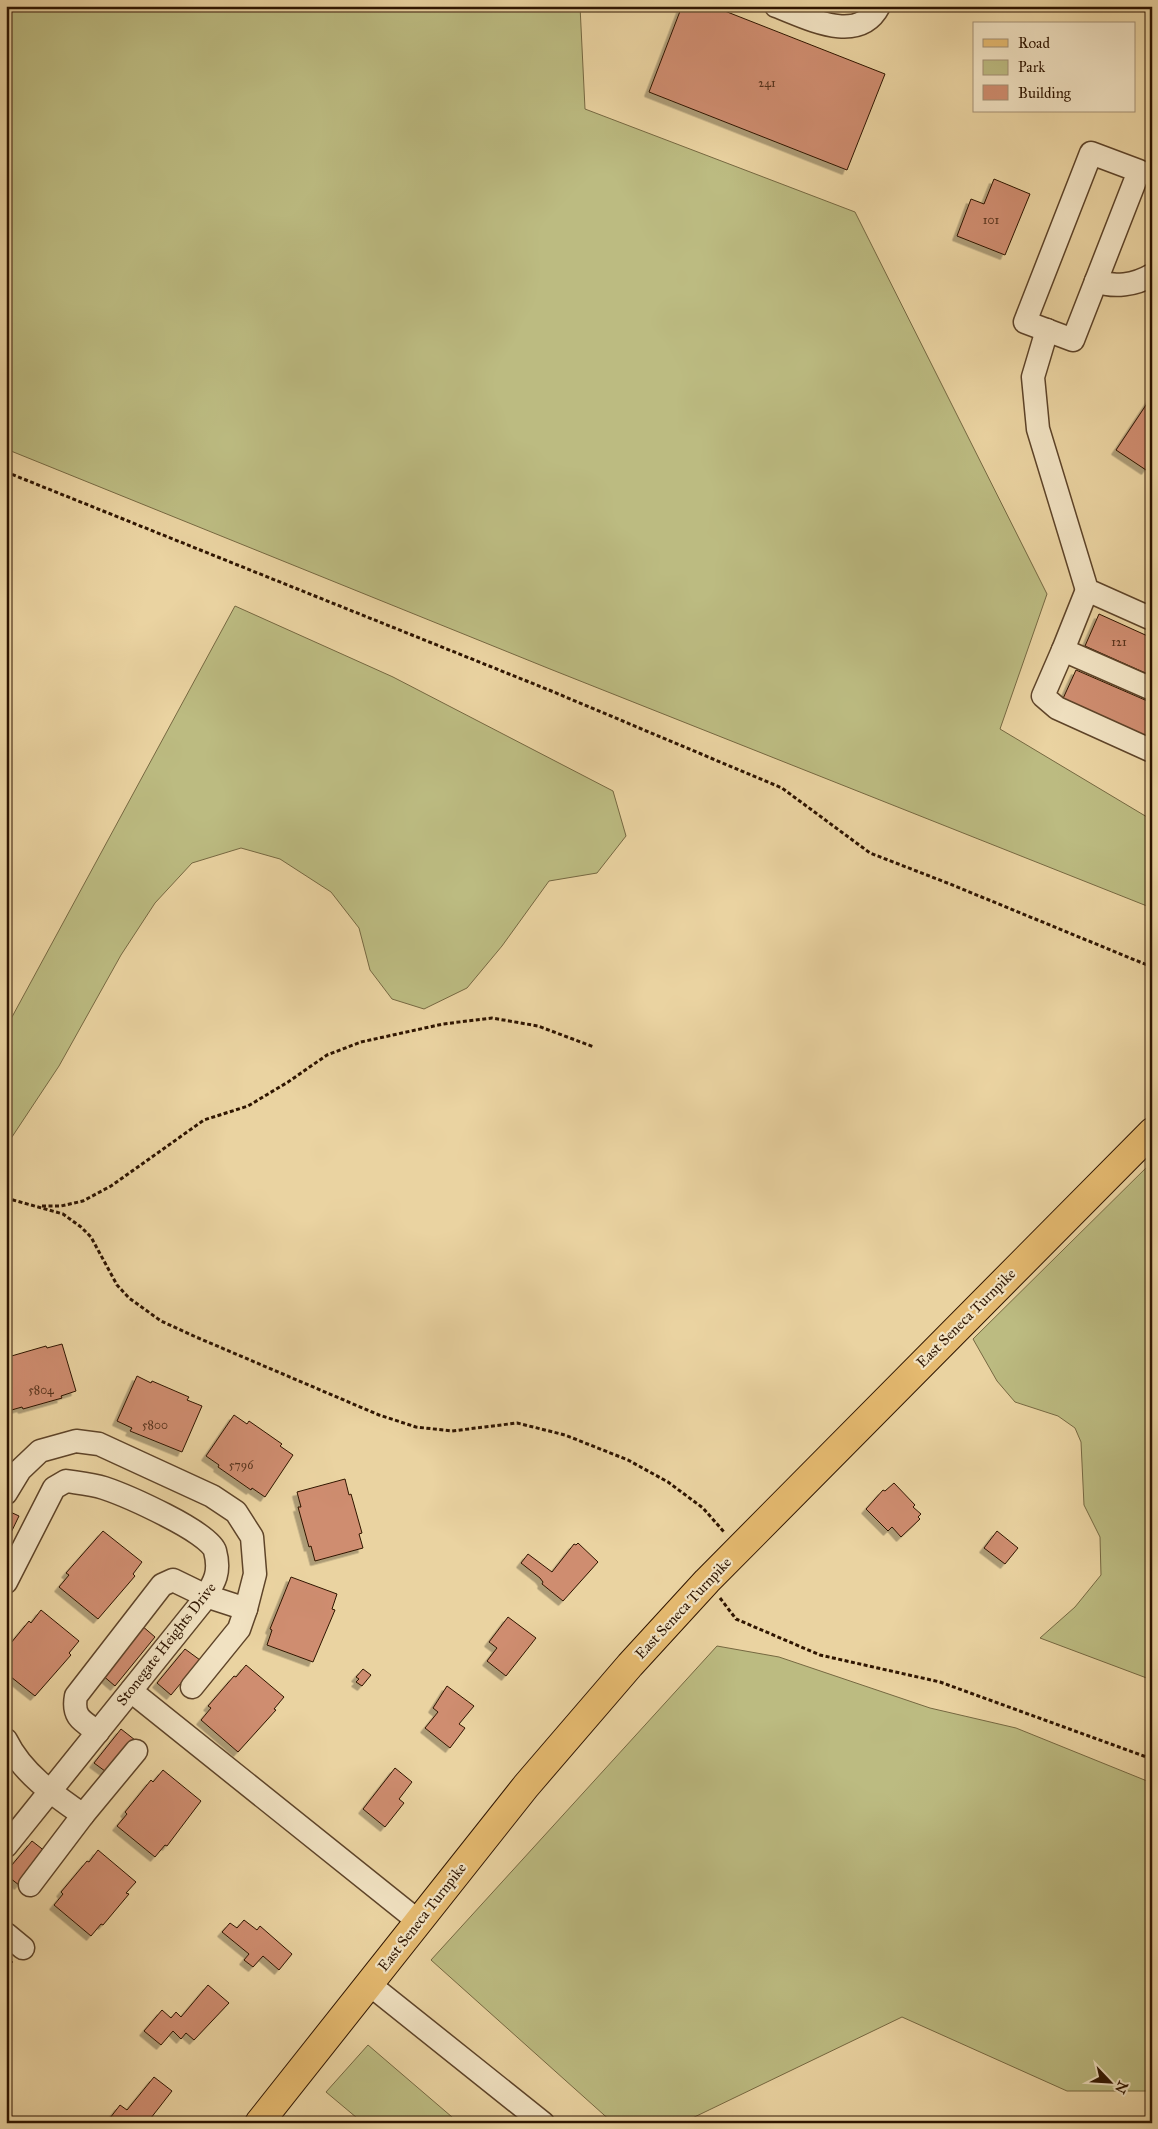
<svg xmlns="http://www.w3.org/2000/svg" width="1158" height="2129" viewBox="0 0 1158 2129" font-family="'IM FELL Great Primer',serif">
  <defs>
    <filter id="shadow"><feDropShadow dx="-4.5" dy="4.5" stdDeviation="0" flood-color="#0004"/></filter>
  </defs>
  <rect width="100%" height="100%" fill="#ead3a1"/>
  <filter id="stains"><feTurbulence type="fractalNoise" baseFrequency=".004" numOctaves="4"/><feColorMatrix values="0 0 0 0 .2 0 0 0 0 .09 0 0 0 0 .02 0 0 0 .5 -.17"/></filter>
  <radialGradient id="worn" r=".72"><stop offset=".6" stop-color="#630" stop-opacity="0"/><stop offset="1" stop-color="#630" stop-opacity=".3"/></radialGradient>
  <g fill="#bcbb81" stroke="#766841">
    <polygon points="6,6 580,6 585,109 855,212 1047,594 1000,729 1152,820 1152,908 550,669 6,449"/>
    <polygon points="235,606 393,677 613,791 626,836 597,873 549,881 502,946 467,988 424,1009 392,999 370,970 359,928 331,892 280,859 241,848 192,863 155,903 121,955 59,1066 6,1146 6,1028"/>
    <polygon points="1152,1162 1152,1680 1040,1638 1075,1607 1101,1575 1100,1537 1084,1505 1081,1442 1075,1428 1058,1416 1015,1402 997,1381 973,1339"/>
    <polygon points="717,1646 779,1657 930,1708 1016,1728 1152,1783 1152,2091 1067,2091 902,2017 682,2123 613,2123 431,1960"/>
    <polygon points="368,2045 459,2123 363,2123 326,2092"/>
  </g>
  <g fill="#cf8d6f" stroke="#2f1501" filter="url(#shadow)">
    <polygon points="682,6 712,6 885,74 847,170 649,92"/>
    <polygon points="994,179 1030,194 1005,255 957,236 971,199 984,204"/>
    <polygon points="1152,396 1152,462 1146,470 1116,450"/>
    <polygon points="1099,614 1152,638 1152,676 1085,646"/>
    <polygon points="1076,670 1152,703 1152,744 1061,703"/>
    <polygon points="62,1344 76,1391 61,1396 62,1398 23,1409 22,1407 8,1411 6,1404 8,1357 46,1346 47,1348"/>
    <polygon points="137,1376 151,1383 152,1381 189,1397 187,1400 202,1406 182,1452 130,1431 132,1428 117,1421"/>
    <polygon points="234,1415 247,1424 249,1421 282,1444 280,1446 293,1455 265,1497 252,1488 251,1490 218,1467 219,1465 206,1456"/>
    <polygon points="345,1479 349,1495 351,1494 362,1533 359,1534 363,1548 315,1561 311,1546 309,1547 298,1507 301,1507 297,1492"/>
    <polygon points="894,1483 915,1505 913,1507 921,1514 918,1517 920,1519 901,1537 892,1527 888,1531 866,1509 883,1490 885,1491"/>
    <polygon points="6,1510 19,1516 6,1543"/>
    <polygon points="103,1531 142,1562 133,1574 135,1576 98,1619 59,1587 69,1575 66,1573"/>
    <polygon points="997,1531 1018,1548 1005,1564 984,1548"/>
    <polygon points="578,1543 598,1562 563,1601 542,1584 543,1582 540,1578 521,1563 528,1554 552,1572 574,1544 576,1545"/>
    <polygon points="291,1577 337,1594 332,1609 335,1610 313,1662 267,1645 272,1630 270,1629"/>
    <polygon points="41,1610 79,1641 69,1653 71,1655 35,1696 6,1673 6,1649 29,1621 31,1623"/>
    <polygon points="508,1617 536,1638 506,1676 487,1661 497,1648 489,1642"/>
    <polygon points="141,1625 155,1637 115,1686 101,1674"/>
    <polygon points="185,1649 200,1660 171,1695 157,1683"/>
    <polygon points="246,1665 284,1697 274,1709 276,1710 238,1752 201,1720 211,1708 208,1706 234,1676 236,1677"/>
    <polygon points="363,1669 371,1675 362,1686 356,1682 359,1679 356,1677"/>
    <polygon points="447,1686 474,1706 459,1724 465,1728 450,1748 425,1728 438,1712 433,1708"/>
    <polygon points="121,1729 135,1740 109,1774 94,1763"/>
    <polygon points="395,1768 412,1782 399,1799 404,1803 385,1827 363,1809"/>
    <polygon points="163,1770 201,1801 167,1846 165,1845 155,1857 117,1826 127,1814 125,1812 151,1780 153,1782"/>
    <polygon points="32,1841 46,1852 19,1885 6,1875 6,1872"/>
    <polygon points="98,1850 136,1882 126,1893 129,1894 103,1925 101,1924 91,1936 54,1905 63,1894 61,1892 87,1861 89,1862"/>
    <polygon points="244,1920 257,1930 260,1926 292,1954 279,1970 263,1956 253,1967 244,1960 249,1954 222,1932 230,1923 237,1928"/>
    <polygon points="6,1955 13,1962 6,1969"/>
    <polygon points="208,1985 229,2003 194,2040 186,2033 181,2039 173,2031 161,2045 144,2031 162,2010 171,2018 176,2012 181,2017"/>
    <polygon points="154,2077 172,2091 147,2123 116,2123 110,2118 120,2105 127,2110"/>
  </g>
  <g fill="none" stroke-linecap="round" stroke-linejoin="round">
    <g stroke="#5e4429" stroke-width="25">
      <g id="minor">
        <path d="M776 6C806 17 858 46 879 6"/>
        <polygon points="1091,153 1139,171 1073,340 1025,322"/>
        <path d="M1096 281C1114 288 1135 285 1152 275"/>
        <polyline points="1047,330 1033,377 1038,429 1087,590 1152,619"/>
        <polyline points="1087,590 1063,650 1152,689"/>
        <polyline points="1063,650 1043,696 1057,708 1152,751"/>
        <path d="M6 1493 20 1470 40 1451 76 1441 99 1444 212 1496 236 1512 252 1537 255 1574 246 1609 206 1596 173 1580 162 1585 76 1696C72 1717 82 1721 98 1732"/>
        <path d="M6 1582 54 1488 66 1481C79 1483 92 1484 104 1488 125 1495 210 1532 215 1551 221 1573 214 1583 203 1601L6 1846"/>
        <polyline points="192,1687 239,1629 246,1609"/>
        <polyline points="131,1691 418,1921"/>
        <path d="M6 1740C22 1773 54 1795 83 1815L136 1751"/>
        <polyline points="30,1885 83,1815"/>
        <polyline points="6,1934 23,1948"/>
        <polyline points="369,1984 543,2123"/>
      </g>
    </g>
    <g stroke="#2f1501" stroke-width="30">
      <polyline id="major" points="259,2123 526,1786 630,1665 707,1581 1152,1132"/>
    </g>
    <g stroke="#2f1501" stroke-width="3" stroke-dasharray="4 2.5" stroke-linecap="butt">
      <polyline points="6,472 549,690 782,788 870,853 950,884 1152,967"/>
      <polyline points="6,1198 63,1214 81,1227 91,1237 117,1285 129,1298 161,1321 196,1337 379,1415 416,1427 452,1431 517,1423 565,1435 628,1460 668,1482 703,1508 724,1532"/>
      <polyline points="42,1206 61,1206 83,1201 111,1186 204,1120 248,1106 288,1082 327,1055 361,1042 443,1024 492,1018 538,1026 594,1047"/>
      <polyline points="720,1598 736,1619 820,1655 940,1682 1152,1759"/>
    </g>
    <use href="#minor" stroke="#f1e2c2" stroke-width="22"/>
    <use href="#major" stroke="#e5ba70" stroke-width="28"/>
  </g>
  <g text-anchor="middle" stroke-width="4.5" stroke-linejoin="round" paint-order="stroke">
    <g font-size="12" fill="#57331c">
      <text x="767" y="87">241</text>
      <text x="991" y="224">101</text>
      <text x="1119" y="646">121</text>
      <text x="41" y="1394">5804</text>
      <text x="155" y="1429">5800</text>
      <text x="241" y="1469">5796</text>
    </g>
    <g font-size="15" fill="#2f1501" stroke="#f1e2c2">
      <text transform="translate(966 1318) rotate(-45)" y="5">East Seneca Turnpike</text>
      <text transform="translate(683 1608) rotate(-47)" y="5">East Seneca Turnpike</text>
      <text transform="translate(166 1644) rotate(-52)" y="5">Stonegate Heights Drive</text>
      <text transform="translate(422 1917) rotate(-52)" y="5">East Seneca Turnpike</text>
    </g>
  </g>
  <rect width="1158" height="2129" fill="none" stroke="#ead3a1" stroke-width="25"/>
  <rect x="8" y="8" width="1143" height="2114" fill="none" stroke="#2f1501" stroke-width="2.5"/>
  <rect x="12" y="12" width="1133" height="2104" fill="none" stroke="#2f1501"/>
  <rect x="973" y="22" width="162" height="90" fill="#f1e2c2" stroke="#a39075"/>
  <rect x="983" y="39" width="25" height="8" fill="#e5ba70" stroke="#a39075"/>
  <text x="1018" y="48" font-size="15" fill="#2f1501">Road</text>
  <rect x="983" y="60" width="25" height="15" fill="#bcbb81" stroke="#a39075"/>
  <text x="1018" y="72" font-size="15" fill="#2f1501">Park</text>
  <rect x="983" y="85" width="25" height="15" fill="#cf8d6f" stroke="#a39075"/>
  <text x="1018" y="98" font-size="15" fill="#2f1501">Building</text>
  <g transform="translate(1110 2082) rotate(115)" stroke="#f1e2c2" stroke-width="4" paint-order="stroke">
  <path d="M0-4L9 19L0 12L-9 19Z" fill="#2f1501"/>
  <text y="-8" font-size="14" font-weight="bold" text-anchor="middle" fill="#2f1501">N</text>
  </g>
  <rect width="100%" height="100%" filter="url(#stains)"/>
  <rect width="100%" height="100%" fill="url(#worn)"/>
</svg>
